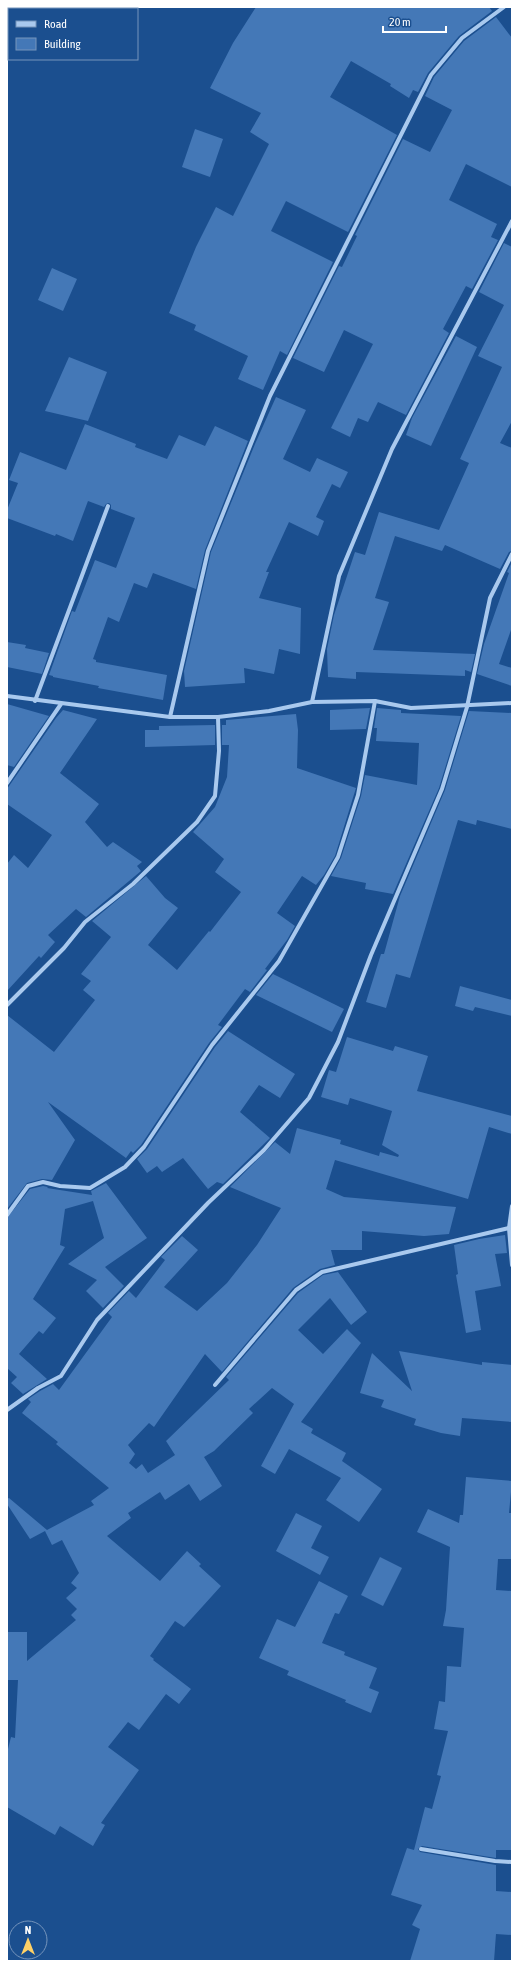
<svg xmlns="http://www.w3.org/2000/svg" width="519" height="1968" viewBox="0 0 519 1968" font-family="'Asap Condensed',sans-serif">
  <rect width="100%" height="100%" fill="#1b4f8f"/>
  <g fill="#4478b7">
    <polygon points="256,7 489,7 492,11 459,36 428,73 418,92 413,90 409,98 390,86 391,84 351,61 330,97 397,135 348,232 286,201 271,231 333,262 287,355 280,351 263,390 238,379 248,356 194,330 196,325 169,313 196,247 216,207 233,216 269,144 250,132 261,113 210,88 233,43"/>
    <polygon points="496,17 512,38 512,187 466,164 449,200 497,224 491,237 498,240 472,289 466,286 443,329 449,333 406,415 378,402 368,422 358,418 350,437 331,428 373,344 344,330 324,372 293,358 339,266 342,267 357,236 355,235 403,139 430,152 452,110 425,96 434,77 464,41"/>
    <polygon points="195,129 223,139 210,177 182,167"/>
    <polygon points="504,243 512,247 512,421 500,443 512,448 512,551 509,552 500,569 445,545 442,551 395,536 375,598 389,602 373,650 475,654 471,672 465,670 465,676 356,672 356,679 328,677 327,649 334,615 355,552 365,555 379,512 439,530 469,463 460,459 502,367 478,356 504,305 479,292"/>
    <polygon points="52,268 77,279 63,311 38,300"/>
    <polygon points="456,336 477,347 431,446 406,435 412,418"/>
    <polygon points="69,357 107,372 88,421 45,411"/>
    <polygon points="276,397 306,410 283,459 310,472 317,458 348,472 340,488 332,484 316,517 324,521 318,536 289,522 266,572 269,572 259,598 301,608 300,654 279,649 274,674 244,668 245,683 185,687 184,671 211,552 255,444"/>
    <polygon points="85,424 136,444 135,447 167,459 179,435 205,446 215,426 248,441 205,550 196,589 153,573 147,588 134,583 119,622 108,617 93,659 96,660 96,662 167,675 163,700 98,688 99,686 53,677 53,676 49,675 72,611 75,612 95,560 116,568 135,518 111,509 111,505 109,503 106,504 104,507 88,501 73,541 56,534 55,536 7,518 7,510 18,483 9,480 20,452 66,470"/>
    <polygon points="512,562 512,627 499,664 512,668 512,686 477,674 484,644 509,573 507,572"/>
    <polygon points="7,642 26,645 25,648 49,653 42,674 7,667"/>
    <polygon points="7,704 49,716 14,767 7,765"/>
    <polygon points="370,708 366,729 330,730 330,710"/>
    <polygon points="377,708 401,710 401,713 461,716 439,788 393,894 365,889 366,883 331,876 341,858 361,796 365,775 417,785 419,743 376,741 377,728 374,728"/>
    <polygon points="63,710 97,719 60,773 99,804 85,822 107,847 113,842 142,862 137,866 141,871 86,917 76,909 48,935 55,942 41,958 39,956 7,991 7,864 14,855 28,868 52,835 7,804 7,789 56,718"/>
    <polygon points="469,711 512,713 512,829 477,820 476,825 458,820 410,978 396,974 386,1008 366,1002 381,954 384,954 400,896 445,790"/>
    <polygon points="296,714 298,730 297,768 356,788 335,856 324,875 316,885 302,876 277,913 295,926 287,940 265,969 267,970 250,992 245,989 218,1025 222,1027 209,1043 141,1145 133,1153 131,1151 126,1158 48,1102 75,1140 52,1180 42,1179 27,1183 7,1209 7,1015 54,1052 95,1000 83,990 91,981 81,974 111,937 92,921 146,876 165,898 178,908 148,945 177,970 209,931 210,932 241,892 215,872 224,859 193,832 215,807 227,777 229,745 222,745 222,725 226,725 226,720"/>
    <polygon points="215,725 215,745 145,747 145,730 159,730 159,726"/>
    <polygon points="273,974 344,1009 332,1032 256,995"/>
    <polygon points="460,986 512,1000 512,1016 475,1007 473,1011 455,1006"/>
    <polygon points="228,1031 295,1074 280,1098 259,1085 240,1112 270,1138 223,1184 217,1182 208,1189 183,1158 162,1172 157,1166 147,1173 137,1159 147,1149 215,1047"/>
    <polygon points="347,1037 393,1051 395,1046 428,1056 417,1091 512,1116 512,1134 489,1127 468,1199 335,1160 326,1189 344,1197 456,1207 449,1234 424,1236 362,1231 362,1250 331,1250 335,1265 320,1269 293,1288 222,1372 205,1354 154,1427 149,1423 128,1445 135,1454 129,1463 136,1469 142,1464 148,1473 175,1455 166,1441 229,1380 226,1377 298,1293 323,1275 338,1272 367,1312 351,1325 330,1298 298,1330 323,1354 347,1329 361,1343 301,1422 313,1429 311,1433 346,1453 342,1461 382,1489 359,1522 326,1500 341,1478 289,1449 275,1474 261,1466 294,1404 272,1388 249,1409 253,1413 214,1451 204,1457 222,1486 200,1501 189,1484 165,1500 160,1492 128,1513 131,1518 107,1536 160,1581 187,1551 201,1564 199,1566 221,1586 184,1627 175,1621 150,1656 154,1659 153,1660 191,1689 179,1704 166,1694 139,1730 128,1722 108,1747 139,1770 101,1823 105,1825 93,1846 60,1826 55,1835 7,1807 7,1753 11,1737 15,1738 18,1680 7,1680 7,1632 27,1632 27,1661 76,1620 71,1615 77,1609 66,1598 77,1588 71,1583 79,1573 62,1540 52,1545 45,1531 30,1539 7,1504 7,1499 9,1498 47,1530 94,1505 91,1501 109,1488 56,1444 58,1442 22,1413 31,1402 28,1399 40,1391 53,1384 59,1390 112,1317 108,1313 129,1291 136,1298 165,1260 161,1257 182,1236 198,1250 164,1287 197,1311 227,1283 257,1245 281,1208 230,1187 275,1142 290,1154 297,1128 341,1140 340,1144 379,1156 380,1152 398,1157 399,1155 382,1145 392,1111 350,1098 348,1105 321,1097 329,1070 336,1072"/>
    <polygon points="106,1183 147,1238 105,1267 124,1286 103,1308 86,1291 97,1280 68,1264 104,1238 93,1201 65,1209 60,1245 65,1247 33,1299 56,1318 43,1334 39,1331 19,1354 47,1379 23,1394 11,1383 17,1377 7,1368 7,1218 30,1189 43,1186 48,1187 47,1188 92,1195 91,1191"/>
    <polygon points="505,1235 507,1253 495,1254 501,1286 475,1291 481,1330 466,1333 456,1275 458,1274 454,1245 479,1239"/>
    <polygon points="399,1351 482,1365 482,1362 512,1365 512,1422 462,1418 460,1436 441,1433 414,1425 416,1419 381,1407 384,1400 360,1393 372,1353 412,1391"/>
    <polygon points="466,1477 512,1481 509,1513 512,1513 512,1559 498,1559 496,1590 512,1591 512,1850 496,1850 496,1858 422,1846 418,1849 420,1852 496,1865 496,1891 512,1892 512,1935 496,1934 494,1961 410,1961 420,1929 412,1925 422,1905 391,1895 407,1848 414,1850 425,1807 432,1809 441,1776 437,1775 448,1731 434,1729 439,1701 445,1702 447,1666 461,1667 464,1628 443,1626 446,1610 450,1547 417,1532 428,1509 459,1523 460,1515 463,1515"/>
    <polygon points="296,1513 322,1526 311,1548 329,1557 320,1575 276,1551"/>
    <polygon points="380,1557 402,1568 383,1606 361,1595"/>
    <polygon points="319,1581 348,1596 339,1614 335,1613 322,1643 345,1652 344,1655 377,1668 369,1688 379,1692 371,1713 345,1702 346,1700 287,1675 289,1671 259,1658 277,1619 295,1627"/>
  </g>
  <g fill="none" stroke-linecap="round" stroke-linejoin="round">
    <g stroke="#a9c9ee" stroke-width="4">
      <polyline points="7,696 170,717 218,717 269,711 312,702 375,701 411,708 512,703"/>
      <polyline points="35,701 108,506"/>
      <polyline points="312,702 339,576 392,449 512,221"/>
      <polyline points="170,717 208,551 270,396 431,75 462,38 504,7"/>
      <polyline points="7,783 61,704"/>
      <polyline points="7,1005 64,948 85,922 133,884 197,822 215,796 219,751 218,717"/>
      <polyline points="512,1206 509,1228 512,1265"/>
      <polyline points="7,1215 28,1186 43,1182 60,1186 90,1188 125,1167 144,1147 212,1045 279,961 338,857 358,795 375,701"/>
      <polyline points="215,1385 296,1290 322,1272 509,1228"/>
      <polyline points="7,1410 38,1388 61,1376 97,1320 208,1203 264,1150 309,1098 338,1042 371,955 442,789 467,707 490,598 512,554"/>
      <polyline points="421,1849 495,1861 512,1862"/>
    </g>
  </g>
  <rect width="519" height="1968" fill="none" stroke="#ffffff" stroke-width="16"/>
  <rect x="8" y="8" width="130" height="52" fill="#1b4f8f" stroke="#7695bc"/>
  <rect x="16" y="21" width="20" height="6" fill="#a9c9ee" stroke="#7695bc"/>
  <text x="44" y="28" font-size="12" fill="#ffffff">Road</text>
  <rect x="16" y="38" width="20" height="12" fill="#4478b7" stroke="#7695bc"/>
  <text x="44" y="48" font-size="12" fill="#ffffff">Building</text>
  <g transform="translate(28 1940)"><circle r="19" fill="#1b4f8f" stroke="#7695bc"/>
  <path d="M0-3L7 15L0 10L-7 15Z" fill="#ffd166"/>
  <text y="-6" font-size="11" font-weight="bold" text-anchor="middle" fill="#ffffff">N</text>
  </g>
  <path d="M383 26v6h63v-6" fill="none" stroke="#ffffff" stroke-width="2"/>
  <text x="389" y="26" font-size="12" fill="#ffffff" stroke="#1b4f8f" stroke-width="3" paint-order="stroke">20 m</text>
</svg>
